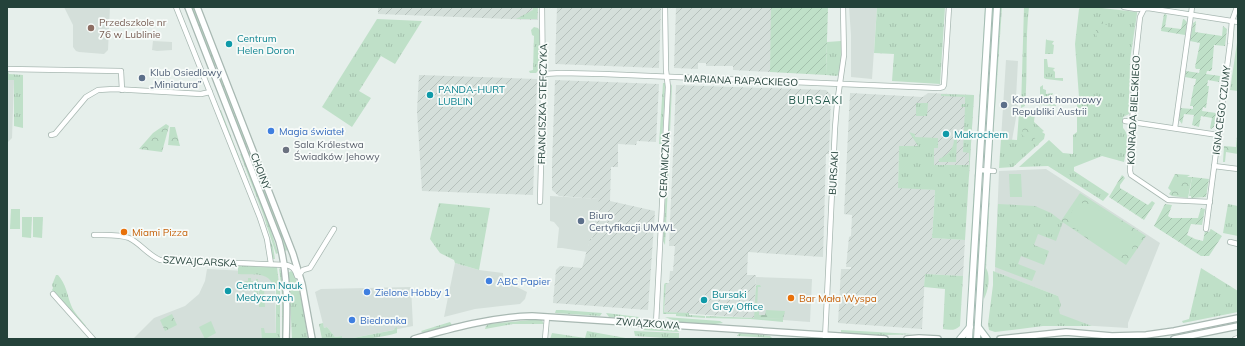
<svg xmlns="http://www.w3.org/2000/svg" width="1245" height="346" viewBox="0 0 1245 346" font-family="Mulish,sans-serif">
  <defs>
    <pattern id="industrial-furrows" width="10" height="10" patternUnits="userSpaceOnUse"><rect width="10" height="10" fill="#d4dfda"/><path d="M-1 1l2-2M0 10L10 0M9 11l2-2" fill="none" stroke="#b6c1bc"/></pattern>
    <pattern id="grass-tufts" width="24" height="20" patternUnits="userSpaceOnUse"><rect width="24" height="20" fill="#bfe0c8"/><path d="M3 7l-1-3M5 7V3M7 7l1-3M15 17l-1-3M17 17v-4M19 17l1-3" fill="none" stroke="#a4c1ad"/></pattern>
    <pattern id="forest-firs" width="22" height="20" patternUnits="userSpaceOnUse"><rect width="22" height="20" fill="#bfe0c8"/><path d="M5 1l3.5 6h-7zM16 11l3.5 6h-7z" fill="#a4c1ad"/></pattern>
    <pattern id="park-crowns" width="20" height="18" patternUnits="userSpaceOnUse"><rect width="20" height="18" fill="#bfe0c8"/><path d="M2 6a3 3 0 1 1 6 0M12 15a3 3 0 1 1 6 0" fill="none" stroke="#a4c1ad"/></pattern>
    <pattern id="garden-furrows" width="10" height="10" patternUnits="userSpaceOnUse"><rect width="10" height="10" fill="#bfe0c8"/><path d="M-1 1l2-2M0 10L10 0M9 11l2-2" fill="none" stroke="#a4c1ad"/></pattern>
  </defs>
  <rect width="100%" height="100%" fill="#e6efeb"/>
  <g fill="#d4dfda">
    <polygon points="64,7 110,7 108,50 104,54 79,52 76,51 73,47 73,25"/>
    <polygon points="849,7 877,7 872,79 851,77 851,35"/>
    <polygon points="153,41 172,42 172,50 157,51 152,50"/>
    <polygon points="1006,60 1018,61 1016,98 1018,107 1012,140 1001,139"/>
    <polygon points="7,80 14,80 12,138 7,143"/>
    <polygon points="1046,169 1160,243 1128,323 1128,328 1078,325 1050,314 1058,296 995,272 999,171"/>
    <polygon points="550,196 600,199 595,219 592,239 590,239 587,252 562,248 557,248 559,228 554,222 550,221"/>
    <polygon points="455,263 479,270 503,273 503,280 527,292 525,299 520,304 475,309 444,317"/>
    <polygon points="207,269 268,272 275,285 276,339 133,339 154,318 185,306 199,294 205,281"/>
    <polygon points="756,277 812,279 810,322 754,318"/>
    <polygon points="411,287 413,326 348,339 342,339 342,336 335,337 327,327 324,328 315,292 321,289"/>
  </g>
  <g fill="url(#industrial-furrows)">
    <polygon points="378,7 538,7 538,20 378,14"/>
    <polygon points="557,7 661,7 659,68 555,64"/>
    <polygon points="676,7 772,7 770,72 733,70 733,66 706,66 706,63 698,63 698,69 674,68"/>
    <polygon points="419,75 537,79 533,195 422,191 417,111"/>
    <polygon points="555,80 659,84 656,142 637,141 636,145 618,144 618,167 611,167 610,201 655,211 648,310 553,303 553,302 556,270 560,266 582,268 590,239 592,239 595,220 599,199 559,196 552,190 552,165"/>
    <polygon points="676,85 826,90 831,95 829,154 826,154 823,257 748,252 747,275 756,275 754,318 664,312 666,283 669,283 670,271 673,271 675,246 669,246"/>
    <polygon points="850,93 923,97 928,93 974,95 969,177 939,176 918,146 899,147 898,187 935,190 932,238 965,240 963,276 925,274 922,329 838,323 841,269 851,269 851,267 846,267 849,237 851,236 852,215 844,214"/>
  </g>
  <g fill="url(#grass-tufts)">
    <polygon points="191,7 194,7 217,65 214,67"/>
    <polygon points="533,7 538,7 537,19 516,19 533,10"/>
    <polygon points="877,7 945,7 940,84 892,81 894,54 874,53"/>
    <polygon points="985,7 986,7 971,260 968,285"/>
    <path d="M992 7H994L985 166 984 164C987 112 989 59 992 7Z"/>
    <polygon points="1000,7 1002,7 991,168 990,166"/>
    <path d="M1024 7H1029C1025 40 1028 73 1025 106L1021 108Z"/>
    <path d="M1081 7H1093L1137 12V14L1130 60 1129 114 1123 117V128C1131 136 1126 151 1124 162L1102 156 1074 167V171L1109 194 1103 201 1048 166 1019 167 1049 140 1063 153 1073 154V135L1077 132V98L1079 97 1075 44 1079 9Z"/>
    <polygon points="377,19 422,21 395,64 381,56 359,91 371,98 352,127 322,107"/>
    <polygon points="534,27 538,28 541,32 540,69 536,73 530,73 529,71 533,70 534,36 532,35 531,30"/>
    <polygon points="1238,36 1238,91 1230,90"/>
    <polygon points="1046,39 1047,40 1054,41 1052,44 1054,45 1053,54 1045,54"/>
    <polygon points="841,41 842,57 838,75 837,76 826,75 827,42"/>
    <polygon points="1044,59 1047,59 1048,67 1055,68 1053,70 1055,72 1055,78 1063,78 1063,81 1046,79 1044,78"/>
    <polygon points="7,71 8,71 9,74 23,75 23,128 14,126 14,80 7,80"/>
    <polygon points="220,71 249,148 246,149 216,73"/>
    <polygon points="663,83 665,83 665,86 662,144 659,144"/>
    <polygon points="671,84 672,86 668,181 666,178"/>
    <polygon points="1043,85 1043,89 1046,90 1046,94 1053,93 1051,98 1053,100 1051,100 1052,104 1056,104 1056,106 1040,105 1040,87"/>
    <polygon points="941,94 974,95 965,240 932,238 935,190 898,188 899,146 918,146 909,132 915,134 915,137 938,138 938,148 934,148 934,165 969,165 969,153 963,152 965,107 961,107 962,104 965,104 965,97 941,96"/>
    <polygon points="916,103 928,103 927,116 916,116"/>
    <polygon points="219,110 221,110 259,209 273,247 275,259 272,259 267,234"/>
    <polygon points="1025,110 1043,111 1043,113 1038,112 1035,113 1034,122 1044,131 1042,132 1045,134 1044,139 1013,167 999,168 1001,139 1017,140 1019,113"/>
    <path d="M954 139H957L956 162H939V159C948 155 954 149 954 139Z"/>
    <polygon points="250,151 288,250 284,251 247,152"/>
    <polygon points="240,154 242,154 265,212 278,253 276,254 263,214"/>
    <path d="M991 175 986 268C991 276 988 291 984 299L983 288Z"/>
    <polygon points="668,186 665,245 663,241 666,189"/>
    <polygon points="439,203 490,208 479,270 455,263 454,260 440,253 430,239"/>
    <polygon points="998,204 1035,206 1051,213 1063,222 1056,241 1038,234 1034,245 1049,251 1044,265 1021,256 1018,264 1036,271 1032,281 995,267"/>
    <polygon points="1228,204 1238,206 1238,236 1223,233"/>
    <polygon points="981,216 977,292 976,294 976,261"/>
    <path d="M239 265 277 267 280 292V339H262L261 328H264L265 333H276V286H273C269 271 250 275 238 274V267Z"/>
    <path d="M279 268C287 275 284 326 284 339H282V294Z"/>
    <polygon points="1201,268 1238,291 1238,312 1183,323 1182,321 1189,319"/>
    <path d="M291 271C299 275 306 327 308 339H292L290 299 288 273Z"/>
    <polygon points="993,271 1058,296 1061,305 1059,310 1060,314 1092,326 1043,326 995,332 989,330 988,324 993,285"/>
    <path d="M925 274 963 276 960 326C955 331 950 330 943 329L945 289 924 287Z"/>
    <path d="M56 275H58C66 284 67 294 71 305 74 313 81 319 86 326L85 327 52 290 53 288 52 285Z"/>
    <polygon points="248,278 251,278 251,281 256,281 256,279 258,279 258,295 244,281 248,281"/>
    <polygon points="665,283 669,284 666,284 664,312 689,313 689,315 705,316 705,318 676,316 676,314 663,314 664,285"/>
    <polygon points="259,288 264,288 265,307 259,307"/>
    <polygon points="556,310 562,310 602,313 600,316 555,313"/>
    <polygon points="606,313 639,317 640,319 609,317"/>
    <polygon points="706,316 783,319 783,322 750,319 706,318"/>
    <path d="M665 317 720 321 723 323C707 326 680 324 665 317Z"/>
    <polygon points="530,320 542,320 544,324 513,324 485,329 486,326 489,324"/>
    <polygon points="450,322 452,325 423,333 421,331"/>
    <polygon points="323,323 324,328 327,327 335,337 342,336 342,339 322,339 319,324"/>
    <polygon points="641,326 677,329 679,332 641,330"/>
    <path d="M397 327V333C380 338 366 339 348 339L394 330 395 328Z"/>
    <path d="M841 330 913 334C889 336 865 335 841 333Z"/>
    <polygon points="587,331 631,339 550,339 552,333 585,338"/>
    <polygon points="634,331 679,333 679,339 635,336"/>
    <polygon points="739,333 757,334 770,336 772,338 737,336"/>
  </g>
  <polygon fill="url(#forest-firs)" points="757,285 760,285 761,287 758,287 757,311 759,312 759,315 765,315 766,310 785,311 783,319 754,318 756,286"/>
  <g fill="url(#park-crowns)">
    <path d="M1098 21H1103V25H1108L1107 37H1097C1095 32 1096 26 1098 21Z"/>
    <polygon points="166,124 169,126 162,152 139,149 153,133"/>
    <polygon points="1023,125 1026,126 1039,144 1037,146 1022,135"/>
    <polygon points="1238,125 1238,154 1226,152 1225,162 1223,162 1224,146 1236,147"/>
    <polygon points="170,127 175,127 180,146 168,145"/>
    <polygon points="1175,174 1190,175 1187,177 1192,177 1188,198 1172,196 1169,194 1171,191 1168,188"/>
    <polygon points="1080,193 1146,236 1126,265 1061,221"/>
    <polygon points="172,314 177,325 165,331 160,320"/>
  </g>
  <g fill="url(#garden-furrows)">
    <polygon points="771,7 828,7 826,75 770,72"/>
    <polygon points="1164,14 1167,15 1165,27 1181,29 1183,19 1184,19 1187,22 1185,35 1161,31"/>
    <polygon points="1196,21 1195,32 1222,36 1223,26 1227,29 1225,46 1214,45 1212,69 1211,71 1207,71 1206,74 1220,76 1219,82 1208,80 1207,86 1209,86 1206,108 1203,107 1202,111 1216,113 1215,126 1211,129 1210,128 1212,118 1201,116 1199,127 1192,125 1194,115 1184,114 1182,124 1179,120 1180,108 1193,109 1193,106 1190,106 1194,85 1195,85 1196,79 1185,77 1186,71 1199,73 1200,69 1196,69 1195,67 1200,43 1190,41 1193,23"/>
    <polygon points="1122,175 1125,178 1120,185 1120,188 1148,205 1152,201 1155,203 1144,220 1109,197"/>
    <polygon points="1192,177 1209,179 1206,197 1191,198 1191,196 1189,196"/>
    <polygon points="1165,204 1172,205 1168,216 1171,218 1198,218 1201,208 1205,209 1202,225 1191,224 1187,235 1195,239 1203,241 1205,231 1209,232 1211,229 1222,236 1209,256 1201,256 1154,226"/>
  </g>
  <g fill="#bfe0c8">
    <polygon points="1009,174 1021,174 1022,197 1010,197"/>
    <path d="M1081 203 1089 204 1130 230 1135 237 1132 249 1124 255 1114 253 1073 227C1068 217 1070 208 1081 203Z"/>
    <polygon points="11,209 20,209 20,229 10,229"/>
    <polygon points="22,217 32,217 31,238 22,237"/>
    <polygon points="33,217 43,217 42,238 33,237"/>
    <polygon points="211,321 216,333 205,339 199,327"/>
  </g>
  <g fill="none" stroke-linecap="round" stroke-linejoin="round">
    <g stroke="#a8b8b2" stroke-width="6">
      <g id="minor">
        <polyline points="176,7 260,218 267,239 271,264"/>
        <polyline points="1124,7 1136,9 1148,8 1238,22"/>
        <polyline points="1145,7 1140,17 1135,63 1130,171 1131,175 1168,200 1210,202"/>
        <polyline points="7,69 121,71 122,90"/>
        <polyline points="543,74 561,73 603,74 939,88 943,87 944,85 949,7"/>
        <polyline points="1125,121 1218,135"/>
        <polyline points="1175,128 1192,7"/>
        <polyline points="51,135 55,134 86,97 98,90 114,89 201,94 210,92"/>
        <polyline points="1214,166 1238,169"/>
        <polyline points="979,170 994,171"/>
        <polyline points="540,202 543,91 542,7"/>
        <polyline points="1206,229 1230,44 1232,21 1237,7"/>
        <path d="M94 235C105 235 119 234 129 238 140 243 148 255 160 260L286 265C293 266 295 270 297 276"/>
        <polyline points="1230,242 1238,244"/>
        <polyline points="299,275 303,270 310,268 334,229"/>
        <polyline points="53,294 93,339"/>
        <polyline points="656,324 668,87 666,70 665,7"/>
        <polyline points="545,339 547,317"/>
        <polyline points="825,339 835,128 837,104 844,55 843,7"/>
        <polyline points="1235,339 1238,338"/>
      </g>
    </g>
    <g stroke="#a8b8b2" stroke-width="8">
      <g id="tertiary">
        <path d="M188 7 279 241C288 273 287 306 286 339"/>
        <polyline points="197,7 293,254 302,284 312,339"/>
        <path d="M414 339C452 328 492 317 532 316L885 339"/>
        <polyline points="907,339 919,338 938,339"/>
        <polyline points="1000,339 1066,332 1112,336 1146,335 1174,331 1238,318"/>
        <polyline points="1174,339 1238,326"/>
      </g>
    </g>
    <g stroke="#a4bbb3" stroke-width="8">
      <g id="secondary">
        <polyline points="978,327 987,339"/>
        <polyline points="960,339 970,327"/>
        <polyline points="969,339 989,7"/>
        <polyline points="977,339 997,7"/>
      </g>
    </g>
    <use href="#minor" stroke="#fff" stroke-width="4.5"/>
    <use href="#tertiary" stroke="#fff" stroke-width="5.5"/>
    <use href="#secondary" stroke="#fff" stroke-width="6"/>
  </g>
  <circle fill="#8d6e63" stroke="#f7fbf9" stroke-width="1.5" cx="91" cy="28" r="4"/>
  <g fill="#0f9aa8" stroke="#f7fbf9" stroke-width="1.5">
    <circle cx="229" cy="44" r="4"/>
    <circle cx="430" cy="95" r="4"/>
    <circle cx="946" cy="134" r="4"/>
    <circle cx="228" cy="291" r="4"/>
    <circle cx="704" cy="300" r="4"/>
  </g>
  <g fill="#5c6f8a" stroke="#f7fbf9" stroke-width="1.5">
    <circle cx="142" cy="78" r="4"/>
    <circle cx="1004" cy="105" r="4"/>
    <circle cx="581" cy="221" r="4"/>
  </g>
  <g fill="#3f7fe0" stroke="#f7fbf9" stroke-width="1.5">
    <circle cx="271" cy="131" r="4"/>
    <circle cx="489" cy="281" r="4"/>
    <circle cx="367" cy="292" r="4"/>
    <circle cx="352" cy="320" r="4"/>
  </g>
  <circle fill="#6b7280" stroke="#f7fbf9" stroke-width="1.5" cx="286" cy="150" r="4"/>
  <g fill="#e8710a" stroke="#f7fbf9" stroke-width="1.5">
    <circle cx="124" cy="232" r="4"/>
    <circle cx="791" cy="298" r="4"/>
  </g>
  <g text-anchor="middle" stroke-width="3.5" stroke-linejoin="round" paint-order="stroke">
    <g font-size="10" fill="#785e54" stroke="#f7fbf9" text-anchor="start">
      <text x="99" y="26">Przedszkole nr<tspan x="99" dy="12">76 w Lublinie</tspan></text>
    </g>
    <g font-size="10" fill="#0d838f" stroke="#f7fbf9" text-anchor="start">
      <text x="237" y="42">Centrum<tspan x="237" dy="12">Helen Doron</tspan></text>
      <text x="438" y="93">PANDA-HURT<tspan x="438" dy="12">LUBLIN</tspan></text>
      <text x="954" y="138">Makrochem</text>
      <text x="236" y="289">Centrum Nauk<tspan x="236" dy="12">Medycznych</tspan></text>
      <text x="712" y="298">Bursaki<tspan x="712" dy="12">Grey Office</tspan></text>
    </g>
    <g font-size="10" fill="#4e5e75" stroke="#f7fbf9" text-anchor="start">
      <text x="150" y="76">Klub Osiedlowy<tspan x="150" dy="12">„Miniatura”</tspan></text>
      <text x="1012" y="103">Konsulat honorowy<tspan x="1012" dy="12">Republiki Austrii</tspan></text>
      <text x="589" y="219">Biuro<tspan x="589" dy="12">Certyfikacji UMWL</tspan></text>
    </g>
    <g font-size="10" fill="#24423a" stroke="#f7fbf9">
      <text transform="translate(741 80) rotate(2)" y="4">MARIANA RAPACKIEGO</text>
      <text transform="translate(542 104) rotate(-89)" y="4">FRANCISZKA STEFCZYKA</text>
      <text transform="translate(1133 110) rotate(-87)" y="4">KONRADA BIELSKIEGO</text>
      <text transform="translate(1221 110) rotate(-83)" y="4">IGNACEGO CZUMY</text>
      <text transform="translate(664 165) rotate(-87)" y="4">CERAMICZNA</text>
      <text transform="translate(261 171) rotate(69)" y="4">CHOINY</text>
      <text transform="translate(833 173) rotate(-87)" y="4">BURSAKI</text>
      <text transform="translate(200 261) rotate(3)" y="4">SZWAJCARSKA</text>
      <text transform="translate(648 323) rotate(4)" y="4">ZWIĄZKOWA</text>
    </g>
    <g font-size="10" fill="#366cbe" stroke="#f7fbf9" text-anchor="start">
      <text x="279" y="135">Magia świateł</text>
      <text x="497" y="285">ABC Papier</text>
      <text x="375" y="296">Zielone Hobby 1</text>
      <text x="360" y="324">Biedronka</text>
    </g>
    <g font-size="10" fill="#5b616d" stroke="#f7fbf9" text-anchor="start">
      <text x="294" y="148">Sala Królestwa<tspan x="294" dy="12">Świadków Jehowy</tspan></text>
    </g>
    <g font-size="10" fill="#c56008" stroke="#f7fbf9" text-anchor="start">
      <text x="132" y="236">Miami Pizza</text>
      <text x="799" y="302">Bar Mała Wyspa</text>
    </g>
    <g font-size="11" letter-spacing="1" fill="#1f5548" stroke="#f7fbf9">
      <text x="816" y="104">BURSAKI</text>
    </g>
  </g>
  <rect width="1245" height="346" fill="none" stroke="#24423a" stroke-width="16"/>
</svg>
